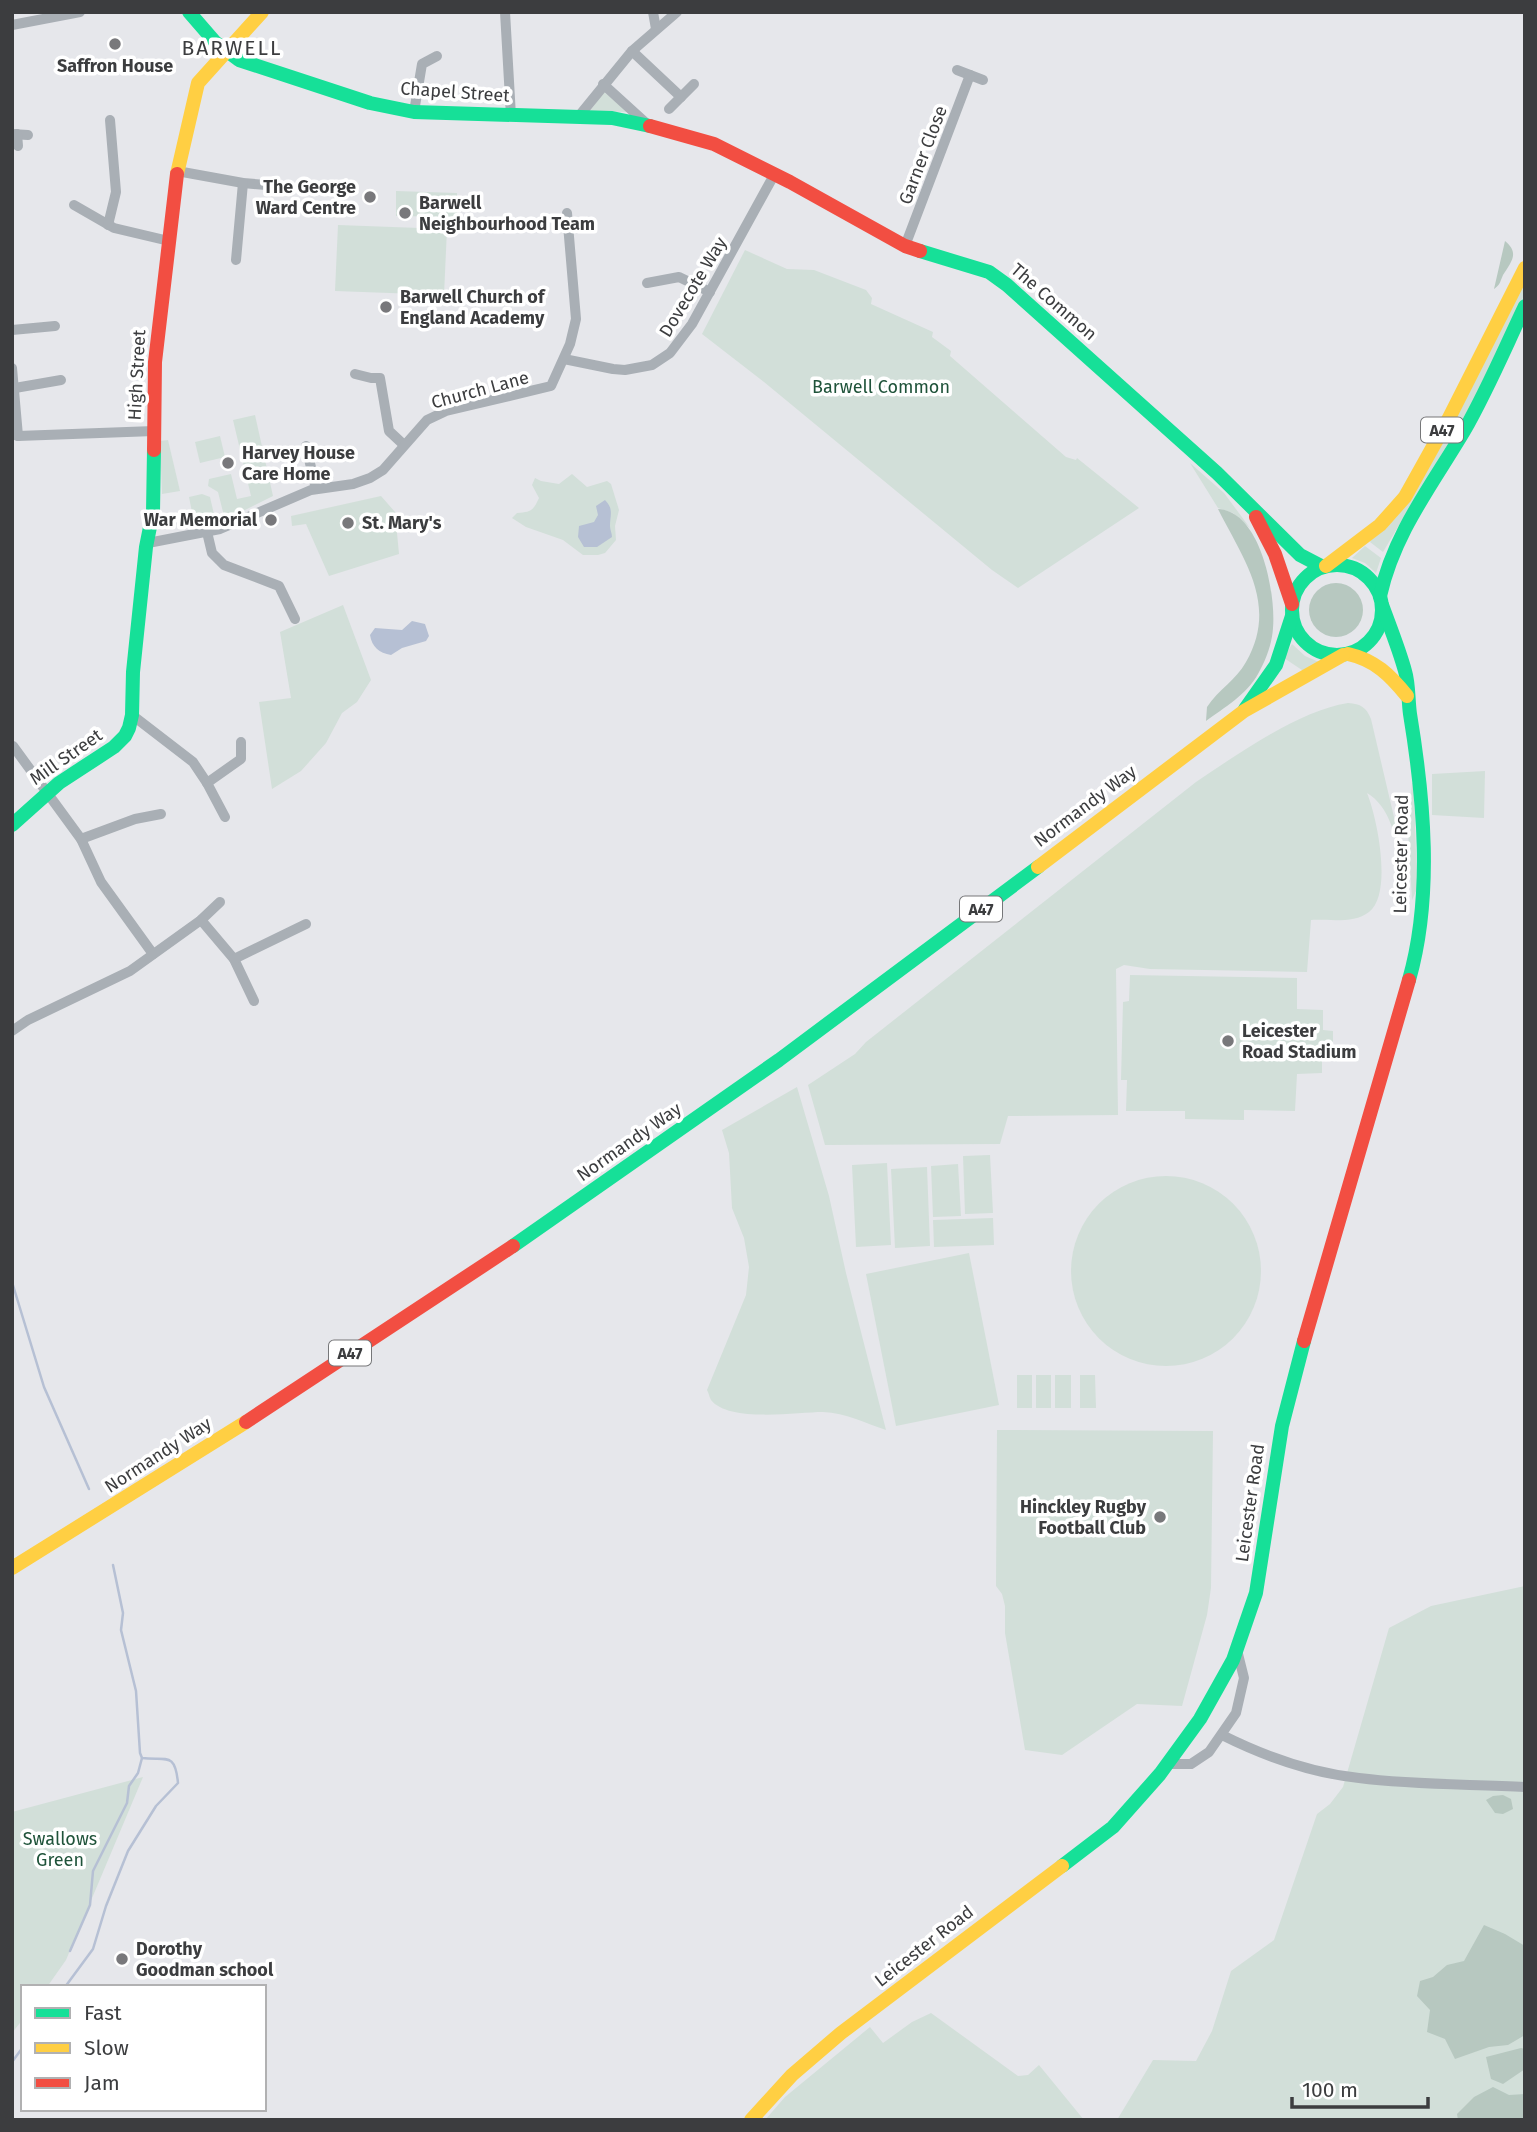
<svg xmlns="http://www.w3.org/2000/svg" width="1537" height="2132" viewBox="0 0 1537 2132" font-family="'Fira Sans',sans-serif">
  <rect width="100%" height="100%" fill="#e6e7eb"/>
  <g fill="#d2dfd9">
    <polygon points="604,92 628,112 590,111"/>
    <polygon points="396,191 457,193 457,217 396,216"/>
    <polygon points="338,225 447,229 444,295 335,291"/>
    <polygon points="745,250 787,269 814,270 866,290 872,298 871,304 933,332 932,337 951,351 950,356 1066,457 1076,460 1077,458 1139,508 1018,588 992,570 764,382 702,334"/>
    <polygon points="1525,281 1525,294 1474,400 1383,552 1370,542"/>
    <polygon points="255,415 273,496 225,520 218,492 208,486 209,479 231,474 237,499 251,496 233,420"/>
    <polygon points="220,436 225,457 200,463 195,442"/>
    <polygon points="168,440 180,491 162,494 160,441"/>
    <polygon points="1190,463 1224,493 1250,528 1233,513 1218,508"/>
    <path d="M572 474 587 487 607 481 611 484 619 510 615 526 616 540 605 553 598 555H583L563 540 526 527 512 518 517 513C531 512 533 511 539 498L532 485 535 478 541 481 559 484Z"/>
    <polygon points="202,494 210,497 216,523 195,527 189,497"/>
    <polygon points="381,496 395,512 399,554 329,576 306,524 292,526 291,516"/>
    <polygon points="1365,546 1381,558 1376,573 1365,563 1352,558"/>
    <polygon points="343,605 371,680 357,702 342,713 326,743 301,771 272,789 259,702 291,698 280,632"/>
    <polygon points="1292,644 1305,656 1319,662 1305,672 1284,658"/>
    <path d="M1348 703C1361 704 1366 707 1371 719L1397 830 1401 859C1394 834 1390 807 1367 793 1377 817 1393 894 1369 912 1354 924 1329 919 1311 920L1307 972 1150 969 1124 965 1116 969 1118 1115 1008 1116 1000 1144 825 1145 808 1085 855 1054 866 1042 1196 782C1238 754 1298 711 1348 703Z"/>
    <polygon points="1485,771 1484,818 1432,815 1432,774"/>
    <polygon points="1412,783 1414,783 1417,889 1412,900 1408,830"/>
    <polygon points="1130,975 1297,978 1297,1009 1323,1010 1323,1030 1333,1031 1333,1051 1322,1052 1322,1073 1297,1074 1295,1111 1244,1110 1244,1120 1185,1119 1185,1111 1126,1111 1127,1080 1121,1080 1123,1002 1129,1001"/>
    <path d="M797 1087 829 1196 846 1273 886 1430C865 1423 846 1413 823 1412 798 1412 729 1423 711 1400 709 1397 709 1393 707 1390L746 1295 749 1267 744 1238 732 1208 729 1153 722 1130Z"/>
    <polygon points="990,1155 993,1213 965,1214 963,1156"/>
    <polygon points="887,1163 891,1245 856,1247 852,1165"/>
    <polygon points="958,1164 961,1216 933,1217 931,1166"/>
    <polygon points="927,1167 930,1246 895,1248 891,1169"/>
    <circle cx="1166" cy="1271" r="95"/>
    <polygon points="993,1218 994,1245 934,1247 933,1220"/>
    <polygon points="969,1253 999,1405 896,1426 866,1274"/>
    <rect x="1017" y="1375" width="15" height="33"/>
    <rect x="1036" y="1375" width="15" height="33"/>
    <rect x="1055" y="1375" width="16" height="33"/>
    <polygon points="1080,1375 1095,1375 1096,1408 1080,1408"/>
    <polygon points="997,1430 1213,1431 1211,1588 1207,1615 1182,1706 1137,1704 1062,1755 1025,1750 1005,1633 1005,1606 1002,1594 996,1586"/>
    <polygon points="1525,1586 1525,2120 1117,2120 1153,2060 1196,2061 1212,2031 1231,1971 1274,1940 1317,1814 1330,1804 1343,1787 1389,1628 1431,1606"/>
    <polygon points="143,1777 66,1960 47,1987 23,1987 23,2019 12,2033 12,1812"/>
    <polygon points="931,2013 1018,2076 1028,2075 1039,2065 1084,2120 765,2120 785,2097 870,2027 883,2043 912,2022"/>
  </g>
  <g fill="#b7c8c0">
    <path d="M1505 241C1520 253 1511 262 1503 275 1500 282 1500 285 1494 289Z"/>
    <path d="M1218 509C1261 511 1276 594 1273 628 1272 644 1266 660 1258 674 1247 694 1224 708 1206 721L1207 707C1218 690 1236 680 1246 662 1279 604 1243 559 1218 509Z"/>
    <circle cx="1336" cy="610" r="27"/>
    <polygon points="1503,1795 1511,1799 1513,1809 1503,1814 1495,1813 1486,1800 1493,1796"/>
    <polygon points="1484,1925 1505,1934 1525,1946 1525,2035 1508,2045 1489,2047 1455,2059 1445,2039 1427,2032 1430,2010 1417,1996 1420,1981 1433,1977 1447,1965 1464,1961"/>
    <polygon points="1521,2048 1525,2049 1525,2069 1503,2084 1491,2079 1486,2057"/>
    <polygon points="1493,2087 1509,2095 1525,2094 1525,2120 1458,2120 1457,2114 1474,2097"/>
  </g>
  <g fill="#b6c0d4">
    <path d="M605 500C614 509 610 515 610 526 610 530 612 533 612 537L597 547H584L578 537 579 526 594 522 598 515 596 506Z"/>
    <path d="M412 621 425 624 429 636 426 641 402 648 391 655C379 653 372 647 370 635L375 628 402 630Z"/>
  </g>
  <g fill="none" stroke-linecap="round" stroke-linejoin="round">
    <g stroke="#b6c0d4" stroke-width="2.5">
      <polyline points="12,1282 44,1387 89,1489"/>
      <polyline points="70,1951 90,1905 93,1871 127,1803 129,1786 138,1773 142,1758"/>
      <path d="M65 1987 93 1949 106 1906 128 1851 156 1806 178 1783C175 1751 166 1761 142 1758L140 1753 136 1691 121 1630 123 1613 113 1565"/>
      <polyline points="12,2062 23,2047"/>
    </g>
    <g stroke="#a9afb5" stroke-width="10">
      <polyline points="505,12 511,116"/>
      <polyline points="653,12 656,29"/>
      <polyline points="12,25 80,12"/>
      <polyline points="632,51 681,97"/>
      <polyline points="957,70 983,80"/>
      <polyline points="603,84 647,124"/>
      <polyline points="669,109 694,84"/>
      <polyline points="414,112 422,64 437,56"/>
      <polyline points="579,116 632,51 677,12"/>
      <polyline points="12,134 28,135"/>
      <polyline points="17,134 18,146"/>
      <polyline points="177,171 243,183 289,187"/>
      <polyline points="74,205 114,228 169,241"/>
      <polyline points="108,225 116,192 110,120"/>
      <polyline points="905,246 970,75"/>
      <polyline points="236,260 243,183"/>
      <polyline points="647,283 679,277 710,292"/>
      <polyline points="12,330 55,326"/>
      <polyline points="564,359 613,369 625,370 652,365 670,353 692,324 774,175"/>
      <polyline points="12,368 18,436"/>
      <polyline points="355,374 371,378 380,378 389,431 404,445"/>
      <polyline points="15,388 61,380"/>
      <polyline points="12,434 18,436 154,431"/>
      <polyline points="306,446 316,489"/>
      <polyline points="207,532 212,553 224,565 279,586 295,619"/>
      <polyline points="148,543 220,529 311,490 353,484 370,478 383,470 427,420 446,411 551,386 570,344 576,319 567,213"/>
      <polyline points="132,715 193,762 207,783 225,817"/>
      <polyline points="13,746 81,839 101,882 153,954"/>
      <polyline points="207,783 241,759 241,742"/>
      <polyline points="81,839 135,819 161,814"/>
      <polyline points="201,920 234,959 254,1001"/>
      <polyline points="234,959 306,924"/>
      <polyline points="12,1031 28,1020 130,971 201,920 220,902"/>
      <path d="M1222 1735C1264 1756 1312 1773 1359 1778 1414 1785 1470 1784 1525 1787"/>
      <polyline points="1170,1764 1191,1764 1209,1752 1236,1713 1244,1678 1237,1650"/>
    </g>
    <g stroke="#16e098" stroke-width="14">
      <polyline points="189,12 215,42 239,60 370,103 414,112 612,118 650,126"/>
      <polyline points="920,251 989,272 1007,285 1217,473 1300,555 1323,567"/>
      <circle cx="1337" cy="610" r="45"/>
      <path d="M1380 596C1394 533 1432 485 1464 431 1487 391 1505 348 1525 306"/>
      <path d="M1382 605C1390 627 1399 649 1405 671 1409 684 1408 700 1410 714 1424 799 1433 896 1409 980"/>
      <polyline points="1245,709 1276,665 1292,616"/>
      <polyline points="12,825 59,783 114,747 125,736 129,728 132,715 133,672 146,547 153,512 154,450"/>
      <polyline points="513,1246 779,1060 1038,867"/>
      <polyline points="1062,1866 1113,1827 1160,1774 1200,1719 1233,1660 1256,1593 1282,1426 1304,1341"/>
    </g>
    <g stroke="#ffcf43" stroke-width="14">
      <polyline points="177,174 198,83 262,12"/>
      <polyline points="1326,566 1380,525 1405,497 1449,418 1525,268"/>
      <path d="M1348 654C1375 660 1390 675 1407 696"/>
      <polyline points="1038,867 1244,711 1343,655"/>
      <polyline points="12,1568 246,1422"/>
      <polyline points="751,2120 792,2075 841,2033 1062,1866"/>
    </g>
    <g stroke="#f24e42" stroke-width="14">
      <polyline points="650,126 714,144 790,182 905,246 920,251"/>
      <polyline points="154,450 155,362 177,174"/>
      <polyline points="1256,517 1275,554 1292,604"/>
      <polyline points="1304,1341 1409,980"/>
      <polyline points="246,1422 513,1246"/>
    </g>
  </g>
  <g fill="#78787b" stroke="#fff" stroke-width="2.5">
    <circle cx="115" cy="44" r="7"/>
    <circle cx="370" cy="197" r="7"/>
    <circle cx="405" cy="213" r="7"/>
    <circle cx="386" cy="307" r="7"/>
    <circle cx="228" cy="463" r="7"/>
    <circle cx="271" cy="520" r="7"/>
    <circle cx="348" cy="523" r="7"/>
    <circle cx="1228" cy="1041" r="7"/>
    <circle cx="1160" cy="1517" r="7"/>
    <circle cx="122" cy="1959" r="7"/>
  </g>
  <g text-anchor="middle" stroke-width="7" stroke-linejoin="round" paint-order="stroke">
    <g fill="#fff" stroke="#767779" stroke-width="2">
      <rect x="1421" y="417.5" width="42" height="25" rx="5"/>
      <rect x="960" y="896.5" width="42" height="25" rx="5"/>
      <rect x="329" y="1340.5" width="42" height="25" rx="5"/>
    </g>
    <g font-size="16" font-weight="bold" fill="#3c3d3f">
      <text x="1442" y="436">A47</text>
      <text x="981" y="915">A47</text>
      <text x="350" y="1359">A47</text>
    </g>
    <g font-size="18" font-weight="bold" fill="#3c3d3f" stroke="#fff" text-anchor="start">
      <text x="115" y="72" text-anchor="middle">Saffron House</text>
      <text x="356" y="193" text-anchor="end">The George<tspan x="356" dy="21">Ward Centre</tspan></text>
      <text x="419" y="209">Barwell<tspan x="419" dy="21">Neighbourhood Team</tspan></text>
      <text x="400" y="303">Barwell Church of<tspan x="400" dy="21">England Academy</tspan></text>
      <text x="242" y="459">Harvey House<tspan x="242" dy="21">Care Home</tspan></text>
      <text x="257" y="526" text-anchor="end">War Memorial</text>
      <text x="362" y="529">St. Mary's</text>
      <text x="1242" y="1037">Leicester<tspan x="1242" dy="21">Road Stadium</tspan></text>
      <text x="1146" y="1513" text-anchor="end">Hinckley Rugby<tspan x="1146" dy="21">Football Club</tspan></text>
      <text x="136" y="1955">Dorothy<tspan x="136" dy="21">Goodman school</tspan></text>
    </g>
    <g font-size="18" fill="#3c3d3f" stroke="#fff">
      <text transform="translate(455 92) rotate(4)" y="6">Chapel Street</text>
      <text transform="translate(923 155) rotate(-69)" y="6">Garner Close</text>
      <text transform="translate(693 287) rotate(-59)" y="6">Dovecote Way</text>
      <text transform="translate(1054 302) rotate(41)" y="6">The Common</text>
      <text transform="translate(137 375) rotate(-87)" y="6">High Street</text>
      <text transform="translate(480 390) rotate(-15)" y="6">Church Lane</text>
      <text transform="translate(66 757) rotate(-35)" y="6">Mill Street</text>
      <text transform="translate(1085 806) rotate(-37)" y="6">Normandy Way</text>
      <text transform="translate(1401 854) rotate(-89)" y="6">Leicester Road</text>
      <text transform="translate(629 1142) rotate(-35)" y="6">Normandy Way</text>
      <text transform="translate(158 1455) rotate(-33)" y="6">Normandy Way</text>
      <text transform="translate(1250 1503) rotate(-82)" y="6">Leicester Road</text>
      <text transform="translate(924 1946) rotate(-38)" y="6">Leicester Road</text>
    </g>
    <g font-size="18" fill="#1f533a" stroke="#fff">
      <text x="881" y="393">Barwell Common</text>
      <text x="60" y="1845">Swallows<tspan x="60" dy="21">Green</tspan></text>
    </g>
    <g font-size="21" letter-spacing="2" fill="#3c3d3f" stroke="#fff">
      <text x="232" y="55">BARWELL</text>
    </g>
  </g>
  <rect width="1537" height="2132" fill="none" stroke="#3c3d3f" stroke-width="28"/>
  <rect x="21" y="1985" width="245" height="126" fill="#ffffff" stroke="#b1b1b2" stroke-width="2"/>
  <rect x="35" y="2008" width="35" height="10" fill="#16e098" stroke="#b1b1b2" stroke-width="2"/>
  <text x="84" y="2020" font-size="21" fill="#3c3d3f">Fast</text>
  <rect x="35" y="2043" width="35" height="10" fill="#ffcf43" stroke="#b1b1b2" stroke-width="2"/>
  <text x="84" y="2055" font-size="21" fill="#3c3d3f">Slow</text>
  <rect x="35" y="2078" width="35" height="10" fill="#f24e42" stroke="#b1b1b2" stroke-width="2"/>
  <text x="84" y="2090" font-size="21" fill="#3c3d3f">Jam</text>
  <path d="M1292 2097v10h136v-10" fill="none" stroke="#3c3d3f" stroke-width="3.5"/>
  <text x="1302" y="2097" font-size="21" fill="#3c3d3f" stroke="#ffffff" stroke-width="5" paint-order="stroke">100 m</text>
</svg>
